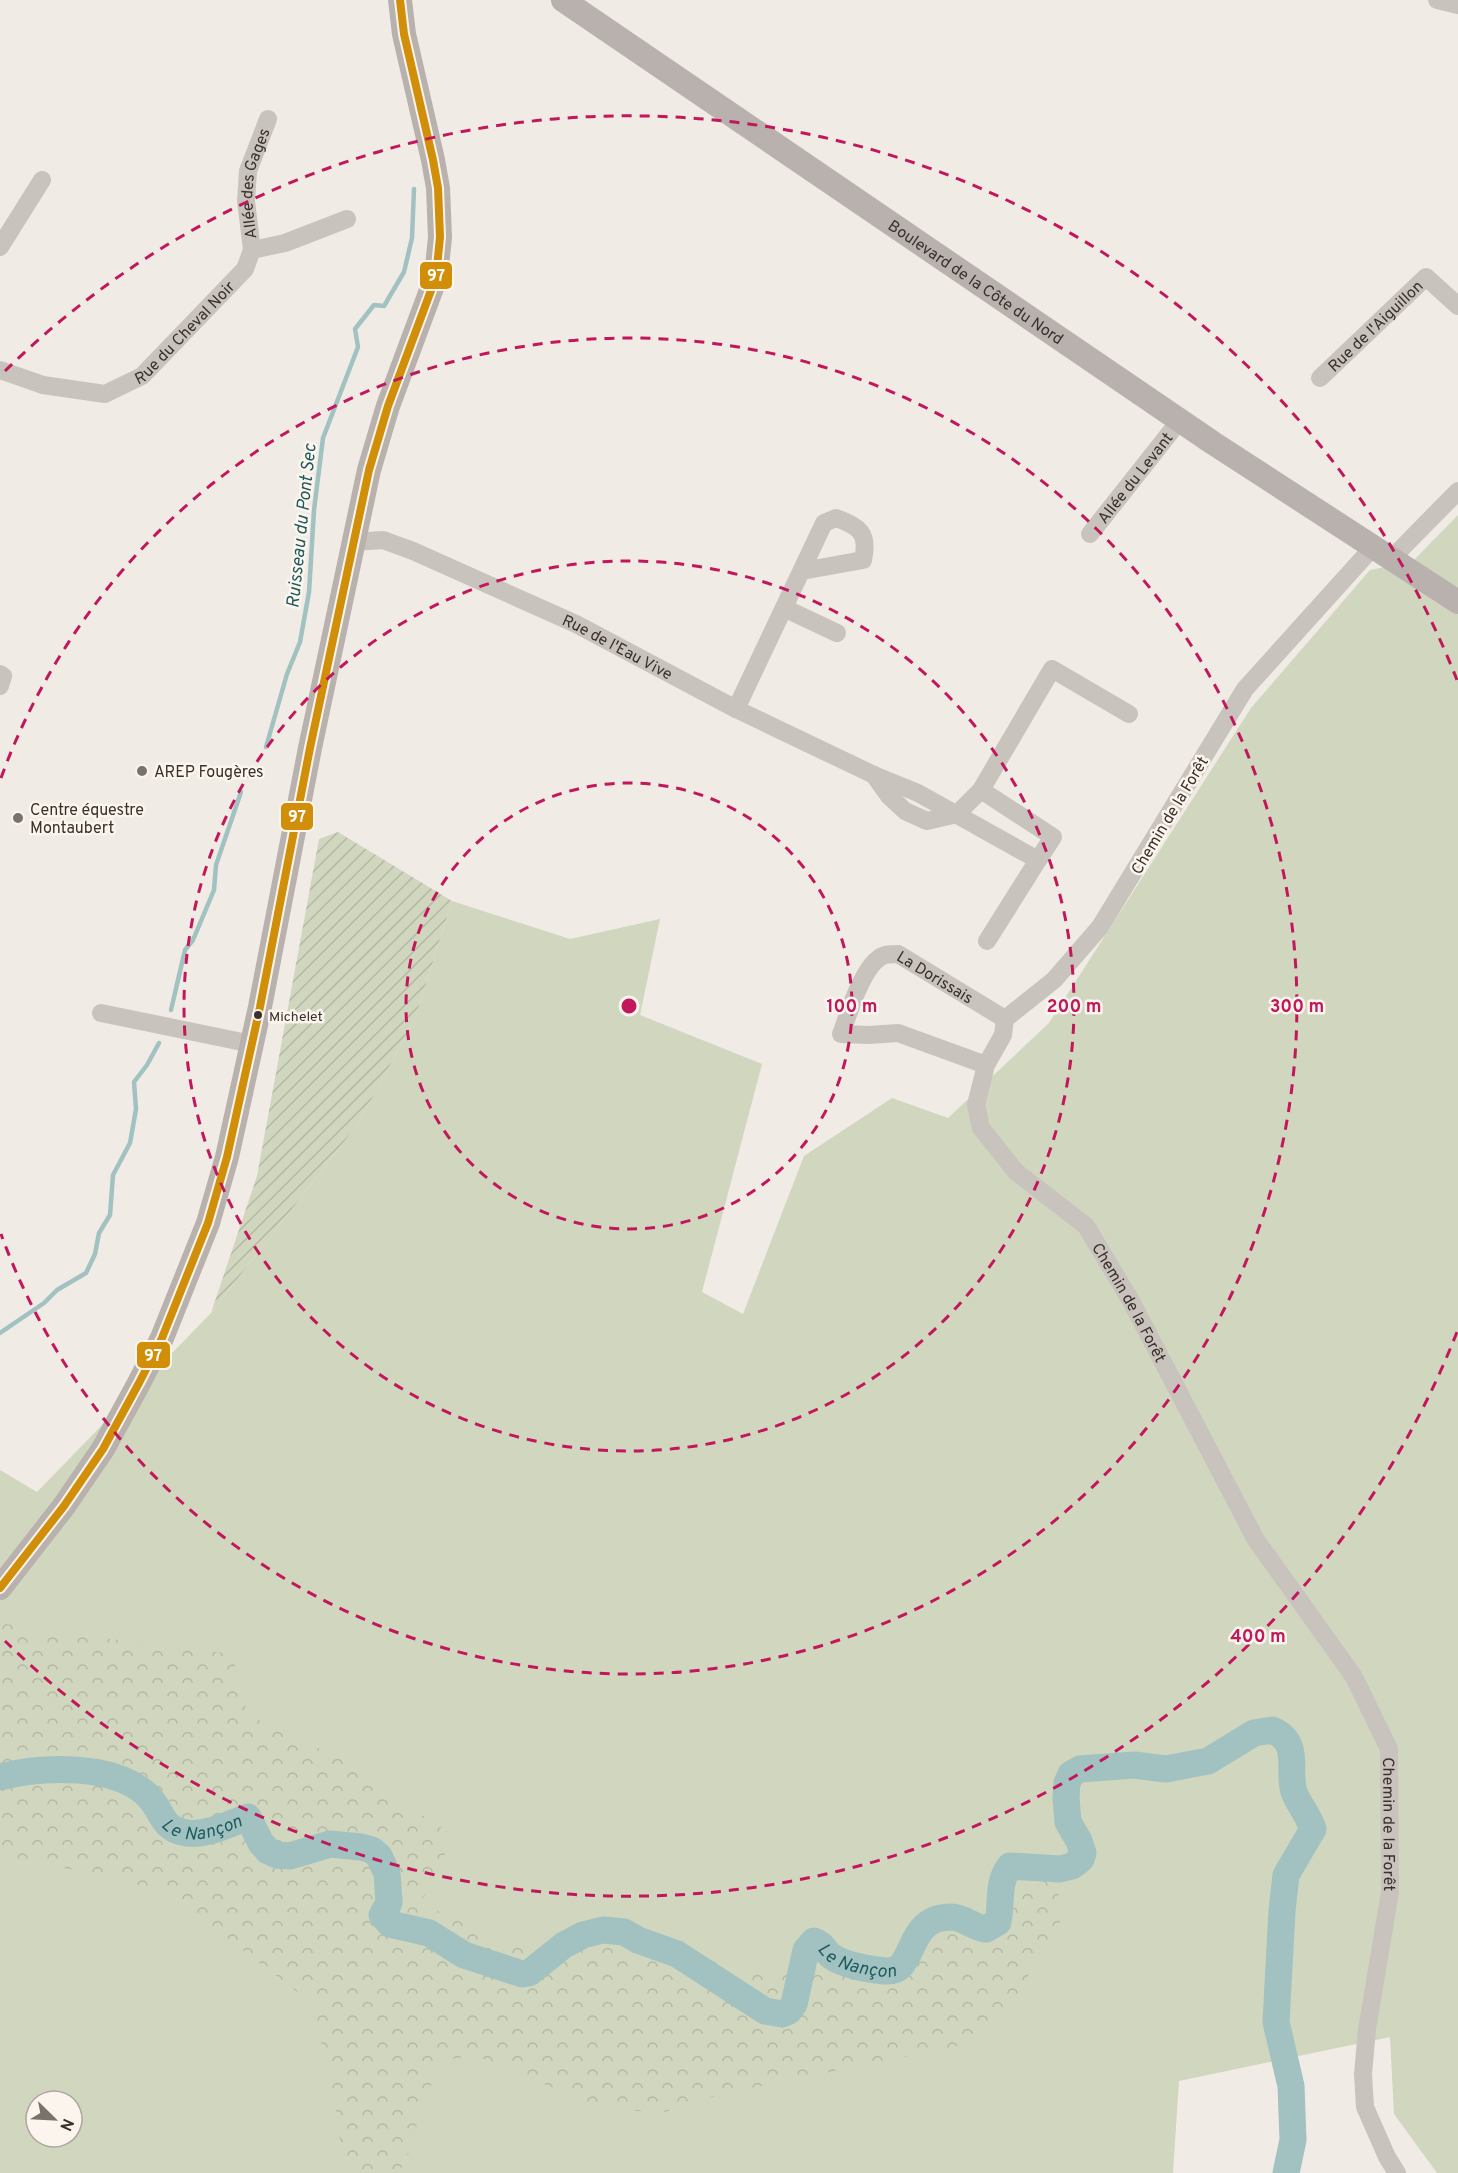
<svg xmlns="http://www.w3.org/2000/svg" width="1458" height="2173" viewBox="0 0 1458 2173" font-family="Overpass,sans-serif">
  <defs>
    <pattern id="forest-crowns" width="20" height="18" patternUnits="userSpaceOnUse" patternTransform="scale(1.5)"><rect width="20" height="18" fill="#d1d6bf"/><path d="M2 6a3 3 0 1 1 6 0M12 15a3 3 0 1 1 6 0" fill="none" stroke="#b4b8a4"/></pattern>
    <pattern id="garden-furrows" width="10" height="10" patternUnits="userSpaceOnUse" patternTransform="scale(1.5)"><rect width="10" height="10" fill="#d1d6bf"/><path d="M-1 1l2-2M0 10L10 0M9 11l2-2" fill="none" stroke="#b4b8a4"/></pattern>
  </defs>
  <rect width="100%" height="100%" fill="#f0ebe5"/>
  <path fill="#d1d6bf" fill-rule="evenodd" d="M1458 515V2173H1437L1394 2114 1390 2037 1179 2081 1173 2173H0V1470L37 1492 211 1313 358 1124 415 1019 452 901 570 939 660 919 640 1015 762 1064 702 1292 743 1314 804 1156 892 1098 948 1118 1049 1023 1251 708 1370 570 1412 562ZM36 2101H72V2137H36Z"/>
  <polygon fill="url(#forest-crowns)" points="0,1623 45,1631 232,1654 245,1706 262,1723 334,1755 449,1833 441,1872 422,1899 436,1910 509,1946 544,1938 597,1919 639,1931 773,1980 818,1950 864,1962 894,1960 918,1921 948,1913 985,1920 1047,1879 1068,1908 1017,1995 968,2044 721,2094 661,2113 602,2108 474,2055 442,2061 424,2101 405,2164 397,2173 343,2173 337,2115 313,2004 193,1912 161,1891 84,1871 6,1860 0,1862"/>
  <polygon fill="url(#garden-furrows)" points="338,832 452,901 415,1019 358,1124 211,1313 257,1176 319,839"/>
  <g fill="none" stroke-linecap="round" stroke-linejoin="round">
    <g stroke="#a1c2c1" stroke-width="4.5">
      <polyline points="266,747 287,674 300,642 309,592 314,510 323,438 358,347 355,329 374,305 384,306 404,272 412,238 414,189"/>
      <polyline points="171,1010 185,950 193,940 214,890 216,865 241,792"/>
      <polyline points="0,1333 44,1303 57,1290 86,1273 95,1254 99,1233 110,1215 113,1175 130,1143 136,1109 134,1082 147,1065 159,1043"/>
    </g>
    <path stroke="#a1c2c1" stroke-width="27" id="s1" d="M0 1777C42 1766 116 1763 149 1797 162 1810 161 1827 182 1832 204 1838 228 1824 248 1817L261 1843 268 1851 277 1855 290 1856 330 1844 361 1847 372 1850 379 1856 387 1873 389 1903 382 1915 390 1924 429 1933 464 1955 522 1974 529 1973 564 1945 583 1935 603 1930 624 1932 638 1940 677 1954 765 2011 782 2014 789 2011 794 2004 806 1950 814 1941C822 1943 825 1951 831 1956 845 1966 868 1969 885 1971 918 1974 903 1917 951 1917 964 1917 974 1928 986 1929L998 1922C1002 1902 997 1882 1010 1866L1060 1869 1072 1866 1081 1859 1083 1853 1079 1841 1068 1822 1066 1798 1067 1783 1071 1774 1080 1769 1134 1765 1166 1769 1208 1761 1254 1733 1272 1730C1302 1743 1287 1770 1294 1792 1299 1805 1309 1816 1313 1829L1286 1875 1282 1911 1276 2022 1291 2086 1293 2140 1286 2173"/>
    <g stroke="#c9c3be" stroke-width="18">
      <polyline points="1437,0 1458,5"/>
      <polyline points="0,247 42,180"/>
      <path id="s2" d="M252 250 246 201 248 171 268 119"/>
      <path id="s3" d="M0 370 43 385 105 394 142 376 245 269 252 250 285 243 347 219"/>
      <path id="s4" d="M1320 378 1426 277 1458 306"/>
      <path id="s5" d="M1090 534 1180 420"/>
      <path id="s6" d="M353 542 383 540 413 551 576 624 736 709 874 775 918 793 1038 860 987 941"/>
      <path id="s7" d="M1374 546 1245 689 1100 927 1054 980 1005 1019 1003 1035 986 1065 976 1105 981 1128 1016 1172 1086 1226 1131 1301 1256 1540 1354 1677 1389 1749 1390 1892 1367 2029 1363 2074 1365 2107 1387 2157 1397 2173"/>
      <polyline points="1392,558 1458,491"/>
      <polyline points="784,608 837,633"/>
      <polyline points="0,674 3,676 0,686"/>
      <path d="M736 709 824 523 836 518C859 526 869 533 863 560L802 571"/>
      <polyline points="874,775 889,796 905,811 927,821 957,814 981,790 1052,669 1129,714"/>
      <polyline points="981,790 1053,837 1038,860"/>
      <polyline points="101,1013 252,1044"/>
      <path id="s8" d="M986 1065 898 1033 869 1035 841 1034C849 1013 861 971 879 958 884 954 892 954 898 954L1005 1019"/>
    </g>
    <g stroke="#b8b1ad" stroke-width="24">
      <path id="s9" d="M563 0 1213 443 1458 602"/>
      <polyline points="0,1588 64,1506 103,1449 139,1383 162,1338 208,1223 227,1157 260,1007 310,748 369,470 388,406 436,277 440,237 438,188 433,160 404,34 400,0"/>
    </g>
    <g stroke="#fbf5ee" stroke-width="12">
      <polyline id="bus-1" points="0,1588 64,1506 103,1449 139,1383 162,1338 208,1223 227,1157 260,1007 310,748 369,470 388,406 436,277 440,237 438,188 433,160 404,34 400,0"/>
    </g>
    <use href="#bus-1" stroke="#d18e09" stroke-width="8"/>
  </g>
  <g fill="none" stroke="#c2185b" stroke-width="3" stroke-dasharray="10 8">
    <circle cx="629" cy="1006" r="223"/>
    <circle cx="629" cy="1006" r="445"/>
    <path d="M1 778A668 668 0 1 1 1 1234"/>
    <path d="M1457 1332A890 890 0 0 1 5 1641M5 371A890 890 0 0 1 1457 680"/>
  </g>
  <g fill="#7a716c" stroke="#fbf5ee" stroke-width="2">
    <circle cx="142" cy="771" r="6"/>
    <circle cx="18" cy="818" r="6"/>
  </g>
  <circle fill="#3b302b" stroke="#fbf5ee" stroke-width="2" cx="258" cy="1015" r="5"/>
  <g text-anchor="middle" stroke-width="5" stroke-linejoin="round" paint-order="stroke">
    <g font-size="14" fill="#3b302b" stroke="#fbf5ee" text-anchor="start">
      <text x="269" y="1021">Michelet</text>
    </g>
    <g font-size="16" fill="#3b302b" stroke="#fbf5ee">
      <text dy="6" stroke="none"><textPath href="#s2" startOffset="68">Allée des Gages</textPath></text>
      <text dy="6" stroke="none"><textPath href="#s9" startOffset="500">Boulevard de la Côte du Nord</textPath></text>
      <text dy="6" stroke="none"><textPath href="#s4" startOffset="76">Rue de l'Aiguillon</textPath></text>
      <text dy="6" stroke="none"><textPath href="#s3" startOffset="210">Rue du Cheval Noir</textPath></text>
      <text dy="6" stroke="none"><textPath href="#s5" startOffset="72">Allée du Levant</textPath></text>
      <text dy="6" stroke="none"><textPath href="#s6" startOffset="288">Rue de l'Eau Vive</textPath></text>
      <text transform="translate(1169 815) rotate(-59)" y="6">Chemin de la Forêt</text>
      <text dy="6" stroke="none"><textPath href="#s8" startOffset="300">La Dorissais</textPath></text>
      <text dy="6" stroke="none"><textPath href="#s7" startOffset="952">Chemin de la Forêt</textPath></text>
      <text dy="6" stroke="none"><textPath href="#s7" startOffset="1545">Chemin de la Forêt</textPath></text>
    </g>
    <g font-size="16" fill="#3b302b" stroke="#fbf5ee" text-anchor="start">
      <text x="154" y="777">AREP Fougères</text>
      <text x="30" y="815">Centre équestre<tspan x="30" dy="18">Montaubert</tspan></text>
    </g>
    <g font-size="18" font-style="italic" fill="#1f5a5e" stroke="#fbf5ee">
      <text transform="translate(301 526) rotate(-84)" y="6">Ruisseau du Pont Sec</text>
      <text dy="6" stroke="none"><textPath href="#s1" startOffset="226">Le Nançon</textPath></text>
      <text dy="6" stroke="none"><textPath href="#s1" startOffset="1076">Le Nançon</textPath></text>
    </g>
  </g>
  <circle cx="629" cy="1006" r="9" fill="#c2185b" stroke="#fbf5ee" stroke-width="3"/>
  <g font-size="18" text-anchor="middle" font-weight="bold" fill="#c2185b" stroke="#fbf5ee" stroke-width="5" stroke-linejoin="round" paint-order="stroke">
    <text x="852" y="1012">100 m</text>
    <text x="1074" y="1012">200 m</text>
    <text x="1297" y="1012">300 m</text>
    <text x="1258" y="1642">400 m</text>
  </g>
  <g stroke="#fbf5ee" stroke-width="2">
    <rect x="419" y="261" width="34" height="29" rx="6" fill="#d18e09"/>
    <rect x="280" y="802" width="34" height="29" rx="6" fill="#d18e09"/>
    <rect x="136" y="1341" width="35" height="28" rx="6" fill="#d18e09"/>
  </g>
  <g font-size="16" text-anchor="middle" font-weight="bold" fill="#fff">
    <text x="436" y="281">97</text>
    <text x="297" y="822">97</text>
    <text x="153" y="1361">97</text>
  </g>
  <g transform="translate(54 2119) rotate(114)"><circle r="28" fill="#fbf5ee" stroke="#aea6a0" stroke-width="1.5"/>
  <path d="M0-4.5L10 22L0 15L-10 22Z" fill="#7a716c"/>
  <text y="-9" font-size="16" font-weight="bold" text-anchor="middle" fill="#3b302b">N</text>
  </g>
</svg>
